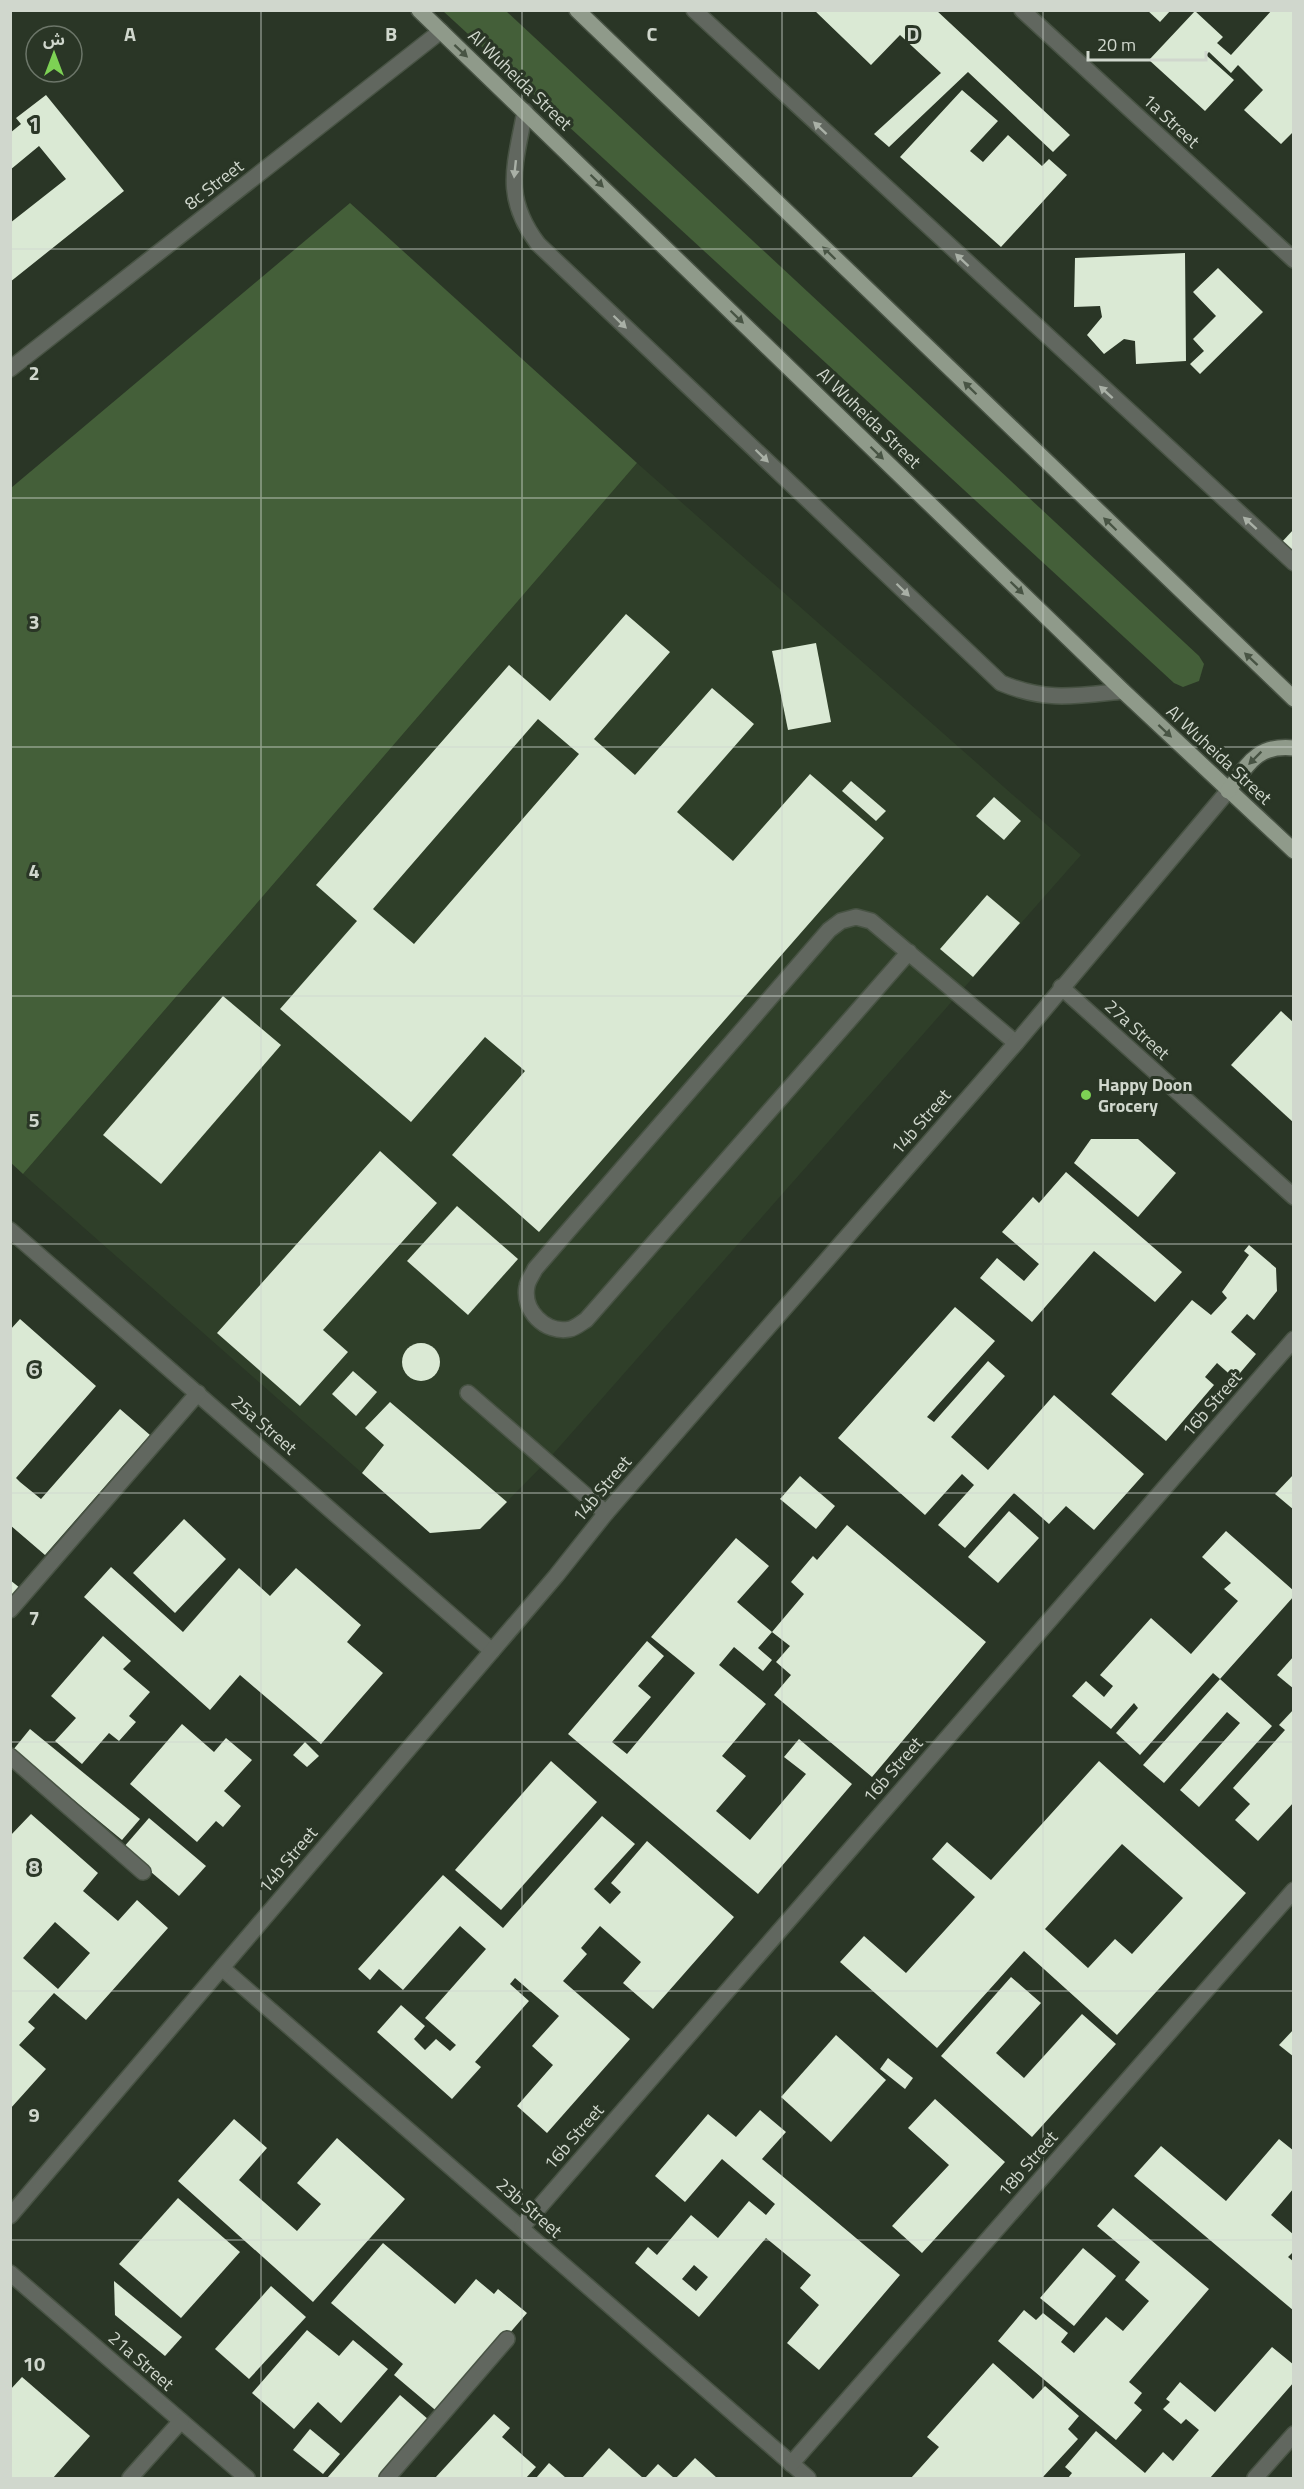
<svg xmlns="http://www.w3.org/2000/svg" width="1304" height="2489" viewBox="0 0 1304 2489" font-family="'Titillium Web','Noto Sans Arabic',sans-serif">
  <rect width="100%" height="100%" fill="#2a3626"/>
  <polygon fill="#2f3f29" points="637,463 1081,855 546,1462 480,1529 430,1533 23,1174"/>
  <g fill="#445f39">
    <polygon points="443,11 506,11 1199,656 1204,664 1199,681 1183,687 1174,683"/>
    <polygon points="350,203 637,463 23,1174 10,1162 11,488"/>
  </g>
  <g fill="#dae9d4" fill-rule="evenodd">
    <polygon points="814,10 936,10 1070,135 1053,152 968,72 889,147 874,134 941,73 900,35 871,65"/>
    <polygon points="1147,10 1171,10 1160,22"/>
    <polygon points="1272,10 1294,10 1294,131 1281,144 1244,110 1263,90 1238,65 1231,73 1209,52 1206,55 1234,80 1205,111 1149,60 1195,11 1223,37 1217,43 1231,55"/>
    <polygon points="962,90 998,121 970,151 983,162 1008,135 1042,166 1049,159 1067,175 1001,247 900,157"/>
    <polygon points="46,95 124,191 10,282 10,223 66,179 39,146 10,170 10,133 21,124 16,118"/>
    <polygon points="1185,253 1186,361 1136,364 1135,341 1124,339 1104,354 1087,335 1102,317 1100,306 1074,307 1075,258"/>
    <polygon points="1218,268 1263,312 1200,374 1190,364 1204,351 1193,339 1216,316 1193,292"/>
    <polygon points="1294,529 1294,556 1280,544"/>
    <path d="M626 614 670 652 594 739 635 775 712 688 754 724 677 812 733 861 810 774 884 838 539 1232 452 1155 525 1071 485 1037 411 1122 280 1009 357 921 316 885 509 665 550 701ZM538 719 579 754 414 944 373 909Z"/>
    <polygon points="816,643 831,722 788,730 772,651"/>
    <polygon points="851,781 886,811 876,821 842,791"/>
    <polygon points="994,797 1021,821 1004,840 976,816"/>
    <polygon points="987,895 1020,923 973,977 940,949"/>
    <polygon points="223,996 281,1045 161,1184 103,1135"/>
    <polygon points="1281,1011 1294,1023 1294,1123 1231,1065"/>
    <polygon points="1091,1139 1138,1139 1176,1173 1138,1217 1074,1163"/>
    <polygon points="380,1151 437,1203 323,1330 348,1352 300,1406 217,1333"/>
    <polygon points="1066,1172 1182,1272 1155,1302 1094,1251 1032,1322 980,1278 997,1258 1024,1281 1039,1264 1002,1232 1033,1197 1039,1203"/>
    <polygon points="457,1206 518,1259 468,1315 407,1261"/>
    <polygon points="1249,1245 1276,1268 1277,1291 1254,1320 1247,1314 1231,1332 1256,1354 1235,1379 1217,1363 1205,1377 1214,1385 1166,1441 1111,1394 1192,1300 1211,1315 1227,1298 1222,1292 1249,1255 1244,1251"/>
    <polygon points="955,1307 995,1341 927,1417 934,1422 988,1361 1005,1376 951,1437 988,1470 1054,1395 1144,1474 1094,1530 1066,1506 1049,1524 1014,1493 965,1548 938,1525 974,1485 962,1474 925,1515 838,1438"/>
    <polygon points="20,1319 96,1386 16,1478 20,1482 41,1499 120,1409 150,1435 45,1555 10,1525 10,1330"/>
    <circle cx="421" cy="1362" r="19"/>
    <polygon points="353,1371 377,1392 356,1416 332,1394"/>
    <polygon points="390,1402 507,1502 480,1529 430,1533 362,1473 384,1445 365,1428"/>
    <polygon points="1294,1474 1294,1510 1275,1494"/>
    <polygon points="800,1476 835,1506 816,1529 780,1499"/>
    <polygon points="1009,1511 1039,1538 998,1583 968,1557"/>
    <polygon points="184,1519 226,1559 175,1613 133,1573"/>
    <polygon points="847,1525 986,1642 872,1777 774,1695 791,1675 776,1662 790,1646 772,1632 804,1594 791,1582 813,1556 817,1560"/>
    <polygon points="1226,1531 1294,1591 1294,1596 1220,1679 1272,1726 1199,1807 1180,1790 1240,1723 1227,1712 1164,1783 1143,1765 1220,1679 1213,1673 1140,1755 1116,1733 1138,1708 1134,1703 1111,1729 1072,1696 1086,1681 1104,1697 1113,1686 1100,1675 1151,1618 1191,1654 1238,1601 1224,1589 1231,1583 1202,1557"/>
    <polygon points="736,1538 769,1566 737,1602 772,1632 758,1648 772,1660 763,1671 734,1647 719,1665 766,1704 722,1756 746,1776 716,1811 750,1840 806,1774 784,1757 799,1739 852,1784 758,1894 568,1734 647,1641 664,1656 638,1686 651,1697 612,1742 627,1754 695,1673 651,1637"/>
    <polygon points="111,1567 183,1632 239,1568 270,1596 296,1568 361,1625 347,1642 383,1673 321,1744 240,1675 210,1710 84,1597"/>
    <polygon points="10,1580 20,1588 10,1599"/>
    <polygon points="103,1636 131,1661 123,1669 150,1692 129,1716 136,1722 119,1741 109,1733 82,1764 55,1741 76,1718 51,1696"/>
    <polygon points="1294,1656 1294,1689 1277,1675"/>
    <polygon points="1294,1709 1294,1802 1258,1841 1235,1820 1250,1804 1233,1788 1285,1730 1279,1725"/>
    <polygon points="182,1724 214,1752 226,1738 252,1760 224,1791 241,1806 223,1827 216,1821 197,1842 130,1784"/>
    <polygon points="30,1729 140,1819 122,1840 13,1750"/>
    <polygon points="305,1742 319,1756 307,1767 293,1755"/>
    <polygon points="551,1761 597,1802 501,1910 455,1870"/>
    <path d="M1099 1761 1246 1893 1117 2035 1024 1951 937 2048 840 1962 864 1936 906 1973 975 1897 932 1859 947 1842 991 1880ZM1122 1844 1183 1898 1132 1954 1115 1939 1088 1968 1045 1929Z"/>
    <path d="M31 1814 98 1873 83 1891 118 1921 137 1900 168 1928 86 2020 54 1993 28 2022 35 2028 19 2045 46 2069 10 2109V1836ZM55 1922 90 1953 58 1989 23 1958Z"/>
    <polygon points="602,1816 635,1844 594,1889 610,1904 621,1892 611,1883 647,1841 734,1917 653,2009 623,1983 641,1962 600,1926 581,1948 587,1954 563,1981 630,2039 547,2133 517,2106 553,2065 532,2046 559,2016 515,1978 510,1984 529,2001 475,2062 481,2067 452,2099 377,2032 401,2005 425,2026 414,2039 425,2050 436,2039 450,2051 456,2045 425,2018 486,1949 460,1926 403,1990 379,1969 370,1980 358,1969 443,1875 503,1928"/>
    <polygon points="149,1818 206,1866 179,1896 123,1848"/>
    <polygon points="1011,1977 1041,2003 996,2053 1024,2078 1082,2014 1116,2044 1032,2137 941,2056"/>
    <polygon points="1294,2029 1294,2057 1279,2045"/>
    <polygon points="836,2035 886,2080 831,2142 781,2097"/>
    <polygon points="888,2058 913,2078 905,2089 880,2069"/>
    <polygon points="935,2099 1005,2162 922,2253 892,2226 949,2165 908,2128"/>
    <path d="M760 2110 786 2132 762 2159 900 2275 819 2370 787 2343 819 2305 800 2288 811 2275 766 2238 699 2317 635 2263 648 2247 657 2255 691 2215 718 2238 749 2201 766 2215 775 2204 722 2159 685 2202 655 2176 708 2114 736 2137ZM694 2265 708 2277 696 2291 682 2279Z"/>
    <polygon points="234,2119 267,2148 239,2180 297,2231 321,2204 297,2183 337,2138 405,2199 313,2302 178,2181"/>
    <polygon points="1279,2139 1294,2151 1294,2188 1271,2215 1294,2235 1294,2251 1288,2257 1294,2262 1294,2311 1134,2176 1161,2146 1226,2201"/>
    <polygon points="178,2198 240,2252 181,2318 119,2264"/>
    <polygon points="1113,2208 1209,2289 1129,2382 1142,2393 1134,2403 1142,2410 1116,2440 998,2341 1024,2310 1036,2320 1043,2313 1068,2333 1061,2342 1074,2353 1106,2317 1123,2331 1149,2301 1125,2280 1140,2262 1097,2226"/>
    <polygon points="383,2243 455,2304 476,2279 494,2294 498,2289 527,2313 440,2414 394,2375 403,2364 331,2303"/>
    <polygon points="1083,2248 1116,2276 1074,2326 1040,2298"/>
    <polygon points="114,2281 182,2337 165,2356 115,2315"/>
    <polygon points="271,2286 306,2317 249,2379 215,2349"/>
    <polygon points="307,2330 339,2356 353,2340 388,2369 341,2423 318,2402 294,2429 252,2393"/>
    <polygon points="1272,2347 1294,2365 1294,2382 1210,2478 1068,2478 1072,2473 1065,2467 1096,2431 1145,2473 1163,2452 1173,2461 1199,2430 1186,2419 1181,2424 1163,2409 1170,2402 1166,2399 1180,2382 1215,2412"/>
    <polygon points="993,2363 1033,2399 1045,2386 1079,2416 1068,2429 1078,2439 1042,2478 911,2478 939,2447 927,2437"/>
    <polygon points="22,2377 90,2436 53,2478 10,2478 10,2390"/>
    <polygon points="400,2395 429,2420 379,2478 327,2478"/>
    <polygon points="494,2414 510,2428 502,2437 536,2467 526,2478 435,2478"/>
    <polygon points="310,2429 340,2454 323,2474 293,2450"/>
    <polygon points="609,2448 643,2478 582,2478"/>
    <polygon points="695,2458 717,2478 676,2478"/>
    <polygon points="549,2463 566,2478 536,2478"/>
    <polygon points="658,2464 674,2478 645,2478"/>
  </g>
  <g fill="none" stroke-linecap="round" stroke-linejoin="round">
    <g stroke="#485344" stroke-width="18">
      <g id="lane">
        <polyline points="694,10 1294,563"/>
        <path d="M525 111C515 166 502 196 538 244L1001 683C1047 702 1075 696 1123 691"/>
        <path d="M909 952 586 1320C581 1323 575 1328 570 1329 545 1334 522 1310 527 1286 528 1280 533 1274 535 1269L829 930 841 921 856 917 871 921 1016 1043"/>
        <polyline points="468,1393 606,1513"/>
        <polyline points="387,2478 507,2339"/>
      </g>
    </g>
    <g stroke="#485344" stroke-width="18">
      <g id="street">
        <polyline points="1022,10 1294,260"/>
        <polyline points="10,369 441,31"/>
        <polyline points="1061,987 1294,1197"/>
        <polyline points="10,1230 492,1651"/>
        <polyline points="10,1610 198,1393"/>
        <polyline points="10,1756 143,1872"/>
        <polyline points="222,1968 808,2478"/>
        <polyline points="10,2216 556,1576 606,1513 1016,1043 1228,791"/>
        <polyline points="522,2227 1294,1339"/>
        <polyline points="10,2273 247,2478"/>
        <polyline points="791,2464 1294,1890"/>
        <polyline points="130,2478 181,2421"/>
        <polyline points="1255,2478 1294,2434"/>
      </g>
    </g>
    <g stroke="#485344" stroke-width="18">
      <g id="primary">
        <polyline points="419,10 1123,691 1294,851"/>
        <polyline points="577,10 1294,699"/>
        <path d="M1228 791C1248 764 1257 744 1294 748"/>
      </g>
    </g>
    <use href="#lane" stroke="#61675f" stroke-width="15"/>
    <use href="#street" stroke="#61675f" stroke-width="15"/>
    <use href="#primary" stroke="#8f9a8a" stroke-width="15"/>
  </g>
  <defs><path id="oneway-solid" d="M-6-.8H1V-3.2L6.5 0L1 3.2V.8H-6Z" transform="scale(1.5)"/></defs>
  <g fill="#485444">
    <use href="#oneway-solid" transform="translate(461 51) rotate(43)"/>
    <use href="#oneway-solid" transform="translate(597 181) rotate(44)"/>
    <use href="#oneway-solid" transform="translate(829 253) rotate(-136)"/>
    <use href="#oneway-solid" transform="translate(737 317) rotate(44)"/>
    <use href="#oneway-solid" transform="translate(970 388) rotate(-136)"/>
    <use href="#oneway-solid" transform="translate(877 453) rotate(44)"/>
    <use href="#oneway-solid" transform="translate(1110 524) rotate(-136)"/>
    <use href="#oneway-solid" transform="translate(1017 588) rotate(44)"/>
    <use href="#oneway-solid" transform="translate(1251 659) rotate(-137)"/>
    <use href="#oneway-solid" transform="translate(1165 731) rotate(43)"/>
    <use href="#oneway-solid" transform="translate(1255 758) rotate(135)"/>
  </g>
  <g fill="#a9b0a6">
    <use href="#oneway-solid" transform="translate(820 128) rotate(-137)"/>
    <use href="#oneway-solid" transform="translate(515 169) rotate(96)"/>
    <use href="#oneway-solid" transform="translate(962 260) rotate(-137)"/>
    <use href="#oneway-solid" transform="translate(620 322) rotate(44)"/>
    <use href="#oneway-solid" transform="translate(1106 392) rotate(-138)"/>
    <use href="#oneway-solid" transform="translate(762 456) rotate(44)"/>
    <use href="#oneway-solid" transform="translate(1250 523) rotate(-138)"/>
    <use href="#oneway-solid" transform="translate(903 590) rotate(44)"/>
  </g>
  <path fill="none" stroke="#d0d7cd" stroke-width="1.5" stroke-opacity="0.55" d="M261 10V2478M522 10V2478M782 10V2478M1043 10V2478M10 249H1294M10 498H1294M10 747H1294M10 996H1294M10 1244H1294M10 1493H1294M10 1742H1294M10 1991H1294M10 2240H1294"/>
  <circle fill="#7dd154" stroke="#2a3626" stroke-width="2" cx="1086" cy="1095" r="6"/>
  <g text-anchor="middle" stroke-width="6" stroke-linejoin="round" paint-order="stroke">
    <g font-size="18" fill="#d0d7cd" stroke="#2a3626">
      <text transform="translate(520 80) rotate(44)" y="6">Al Wuheida Street</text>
      <text transform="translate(1171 121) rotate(43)" y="6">1a Street</text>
      <text transform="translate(214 185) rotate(-38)" y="6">8c Street</text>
      <text transform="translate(869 418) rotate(44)" y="6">Al Wuheida Street</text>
      <text transform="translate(1219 755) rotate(43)" y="6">Al Wuheida Street</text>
      <text transform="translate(1137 1030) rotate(42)" y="6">27a Street</text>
      <text transform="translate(921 1122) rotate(-49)" y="6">14b Street</text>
      <text transform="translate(1212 1404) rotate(-49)" y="6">16b Street</text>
      <text transform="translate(264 1425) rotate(41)" y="6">25a Street</text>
      <text transform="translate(602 1489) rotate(-50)" y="6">14b Street</text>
      <text transform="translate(893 1770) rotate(-49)" y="6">16b Street</text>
      <text transform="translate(288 1860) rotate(-50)" y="6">14b Street</text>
      <text transform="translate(574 2137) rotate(-49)" y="6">16b Street</text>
      <text transform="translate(1028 2164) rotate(-49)" y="6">18b Street</text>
      <text transform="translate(529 2208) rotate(41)" y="6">23b Street</text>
      <text transform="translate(141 2361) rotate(41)" y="6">21a Street</text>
    </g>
    <g font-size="18" font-weight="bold" fill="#d0d7cd" stroke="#2a3626" text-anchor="start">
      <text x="1098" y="1091">Happy Doon<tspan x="1098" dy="21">Grocery</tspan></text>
    </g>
  </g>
  <g font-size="20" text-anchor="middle" font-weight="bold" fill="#d0d7cd" stroke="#2a3626" stroke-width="6" stroke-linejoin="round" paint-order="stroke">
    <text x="130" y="41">A</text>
    <text x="391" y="41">B</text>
    <text x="652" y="41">C</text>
    <text x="913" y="41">D</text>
    <text x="34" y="131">1</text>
    <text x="34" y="380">2</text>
    <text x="34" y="629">3</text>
    <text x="34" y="878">4</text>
    <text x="34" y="1127">5</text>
    <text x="34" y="1376">6</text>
    <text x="34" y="1625">7</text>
    <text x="34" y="1874">8</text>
    <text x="34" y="2122">9</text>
    <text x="34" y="2371">10</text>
  </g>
  <rect width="1304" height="2489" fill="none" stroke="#d0d7cd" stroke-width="24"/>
  <g transform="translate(54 54)"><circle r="28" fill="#2a3626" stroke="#6c7669" stroke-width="1.5"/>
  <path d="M0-4.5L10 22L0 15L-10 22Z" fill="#7dd154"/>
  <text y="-9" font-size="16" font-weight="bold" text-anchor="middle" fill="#d0d7cd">ش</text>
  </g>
  <path d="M1088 51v9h118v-9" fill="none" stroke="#d0d7cd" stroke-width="3"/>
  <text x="1097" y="51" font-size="18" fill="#d0d7cd" stroke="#2a3626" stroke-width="4.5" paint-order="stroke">20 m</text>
</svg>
